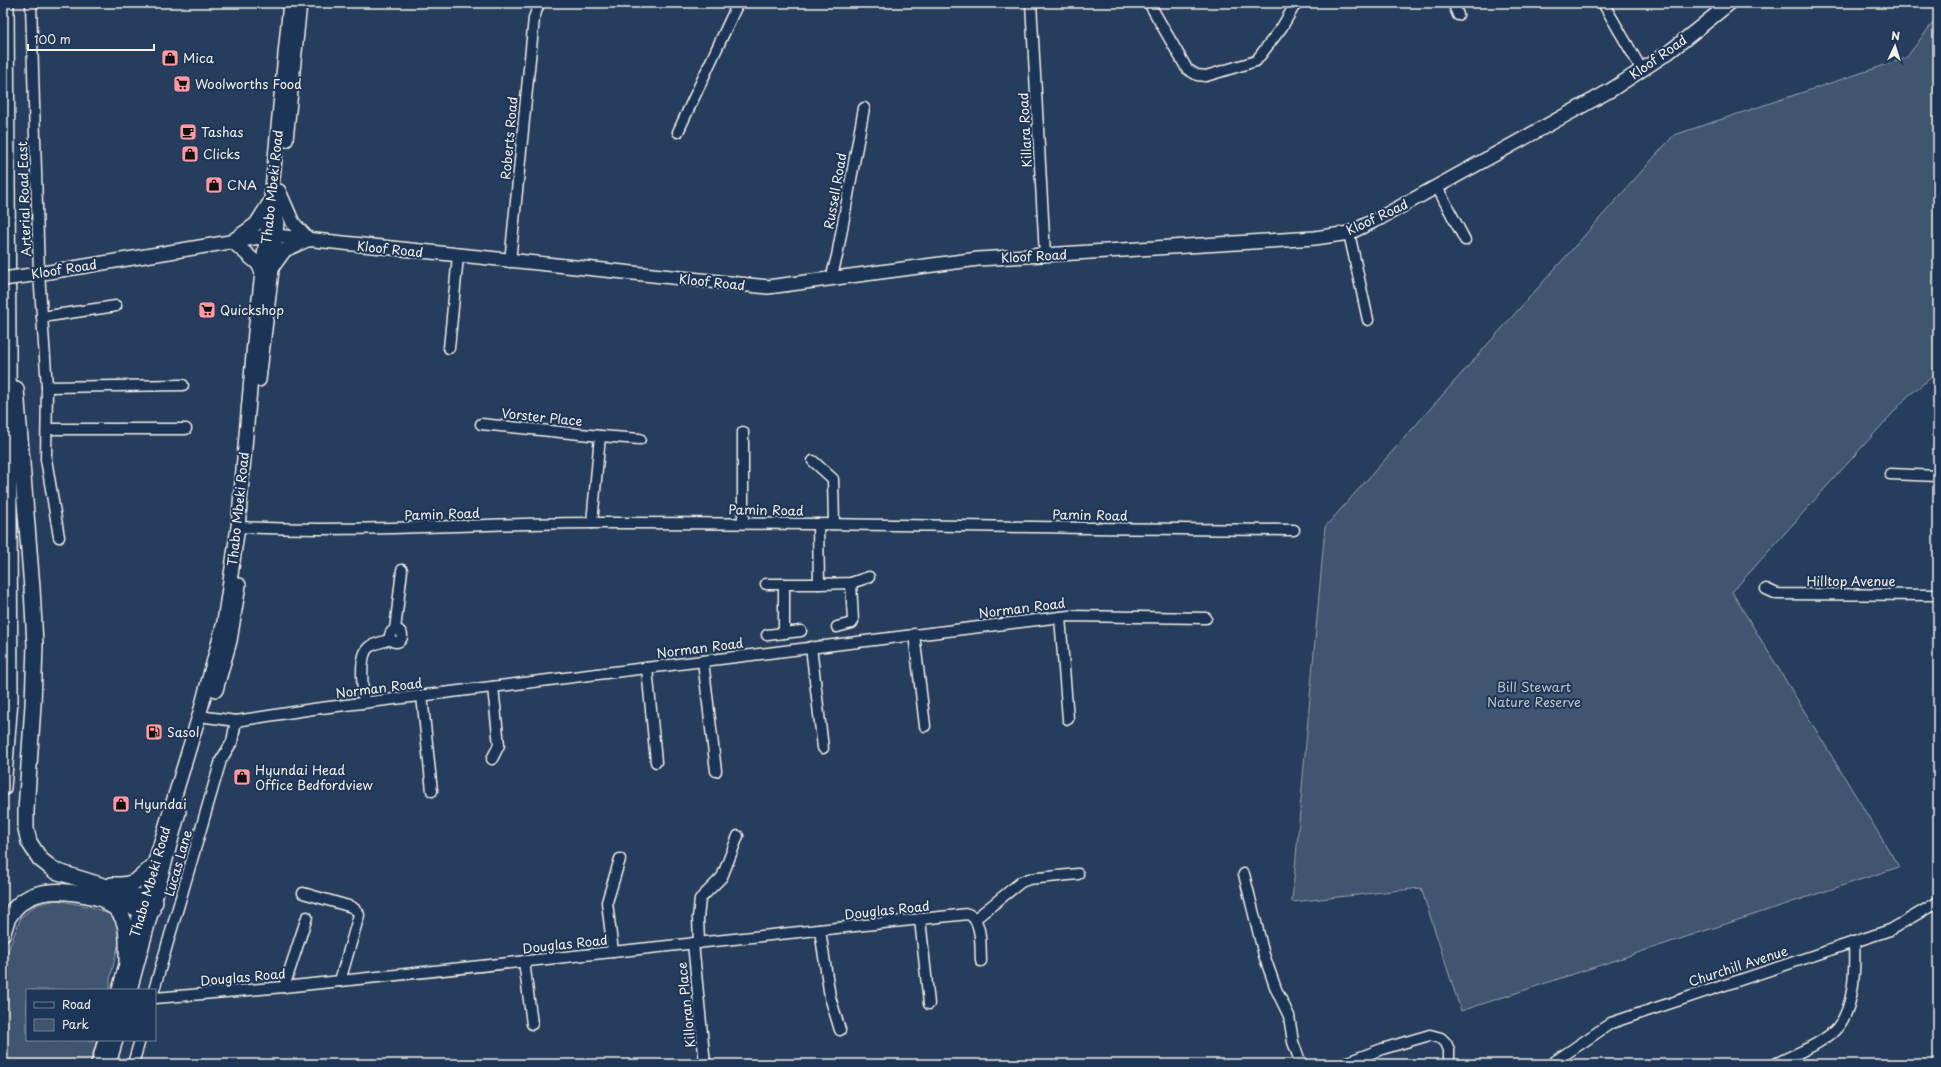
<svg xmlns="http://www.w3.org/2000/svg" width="1941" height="1067" viewBox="0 0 1941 1067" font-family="'Playpen Sans',sans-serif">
  <rect width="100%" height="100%" fill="#263d5d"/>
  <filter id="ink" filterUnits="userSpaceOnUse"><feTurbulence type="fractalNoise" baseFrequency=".025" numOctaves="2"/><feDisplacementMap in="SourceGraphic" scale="8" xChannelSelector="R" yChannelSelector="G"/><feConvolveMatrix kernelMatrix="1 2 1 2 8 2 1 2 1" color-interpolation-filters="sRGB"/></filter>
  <g filter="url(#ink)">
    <g fill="#40546f" stroke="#9aa2ac">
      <polygon points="1938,16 1938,372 1908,396 1732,592 1899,867 1461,1011 1421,888 1292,902 1325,527 1674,135 1906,58"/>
      <polygon points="56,900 92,907 116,917 122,930 110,979 110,990 27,990 27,1040 97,1040 90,1064 3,1064 3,964 21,917 36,905"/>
    </g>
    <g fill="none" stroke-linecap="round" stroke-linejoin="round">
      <g stroke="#f4f1e8" stroke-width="13">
        <g id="minor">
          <polyline points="31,3 39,273 47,387 46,459 59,537"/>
          <polyline points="1031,3 1045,255"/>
          <polyline points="1149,3 1187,69 1197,75 1206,76 1256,61 1282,27 1296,3"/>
          <polyline points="1453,3 1458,15"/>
          <polyline points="1603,3 1642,70"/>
          <polyline points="678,132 738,3"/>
          <polyline points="1437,187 1465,240"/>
          <polyline points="1349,233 1368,320"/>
          <polyline points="510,262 534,18 539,3"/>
          <polyline points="831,279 837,256 864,108"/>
          <polyline points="42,317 116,306"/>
          <polyline points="449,348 458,256"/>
          <polyline points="47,387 183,385"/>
          <polyline points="481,424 600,436 592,523"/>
          <polyline points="47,429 186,429"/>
          <polyline points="743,432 743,523"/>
          <polyline points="600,436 640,439"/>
          <polyline points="813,461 833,479 834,524"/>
          <polyline points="1890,474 1938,476"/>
          <polyline points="818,524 819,584 851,583 869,577"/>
          <path d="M238 527C356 533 475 523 593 523 827 522 1060 529 1294 530"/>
          <polyline points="766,584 819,584"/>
          <polyline points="784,584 784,633 801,631"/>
          <polyline points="1766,589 1777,594 1938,595"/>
          <polyline points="1060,617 1068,719"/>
          <polyline points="837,627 852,623 853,621 851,583"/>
          <circle cx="396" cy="636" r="6"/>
          <polyline points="395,630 402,570"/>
          <polyline points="914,634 925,726"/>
          <polyline points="767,635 784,633"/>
          <polyline points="811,647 823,748"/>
          <polyline points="703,661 716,771"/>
          <polyline points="647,668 656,762"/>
          <polyline points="422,696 432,791"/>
          <path d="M364 703C363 689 358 656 369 647 375 643 384 642 390 639"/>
          <polyline points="199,716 236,721 313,709 1069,616 1206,618"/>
          <polyline points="492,759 499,745 493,687"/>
          <polyline points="1244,874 1264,955 1276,989 1289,1016 1293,1042 1301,1064"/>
          <polyline points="303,893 352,907 358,912 359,915 340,981"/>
          <polyline points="920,919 929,1004"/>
          <polyline points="975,919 1021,882 1029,879 1078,874"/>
          <polyline points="820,930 830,997 840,1030"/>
          <polyline points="693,943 705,1064"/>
          <polyline points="699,943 698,918 700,899 722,877 738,836"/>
          <polyline points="613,952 607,902 620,859"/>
          <polyline points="524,961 532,1024"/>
          <polyline points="284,987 307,917"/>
          <polyline points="154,990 221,760 232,742 236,721"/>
          <path d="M155 998 284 987 968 914C983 920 980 947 981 961"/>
          <polyline points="133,1064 140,1040"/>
          <polyline points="1342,1064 1382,1049 1430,1035 1441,1038 1446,1043 1449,1050 1449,1064"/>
          <polyline points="1551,1064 1611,1023 1890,930 1938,902"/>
          <path d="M1775 1064C1793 1055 1824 1043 1837 1028 1855 1007 1855 968 1854 942"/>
        </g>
      </g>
      <g stroke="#f4f1e8" stroke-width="16">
        <g id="major">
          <polyline points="286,140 300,3"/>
          <polyline points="279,191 293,223 309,240"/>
          <polyline points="235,239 256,224 268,205"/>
          <polyline points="233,242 258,264 262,272"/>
          <polyline points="274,265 285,250 305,241"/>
          <polyline points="25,276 260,237 276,236 768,287 978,259 1315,238 1349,233 1380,218 1611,90 1669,52 1730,3"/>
          <polyline points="259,380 276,236 278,205"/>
          <polyline points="216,690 230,641 239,585"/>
          <polyline points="119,990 144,898 199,716 224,622 238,527 255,332 272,189 290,3"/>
          <polyline points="130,990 179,812"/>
          <polyline points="98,1064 105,1040"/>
          <polyline points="109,1064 116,1040"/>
        </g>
      </g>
      <g stroke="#f4f1e8" stroke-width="18">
        <g id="highway">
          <polyline points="16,389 32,588 35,645 33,705 26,811 26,829 29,842 40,859 55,871 155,902"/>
          <polyline points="3,788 10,700 6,3"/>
          <path d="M112 885C134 886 139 880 154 865"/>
          <path d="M107 903C131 913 127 942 127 964"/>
          <path d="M3 933C5 927 6 920 10 915 40 868 110 905 152 911"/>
        </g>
      </g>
      <use href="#minor" stroke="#1d3557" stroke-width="10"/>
      <use href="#major" stroke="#1d3557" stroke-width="13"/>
      <use href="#highway" stroke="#1d3557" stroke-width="15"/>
      <g stroke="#f4f1e8" stroke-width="16" stroke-linecap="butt">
        <polyline id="major-bridge" points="3,279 25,276"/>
      </g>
      <use href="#major-bridge" stroke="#1d3557" stroke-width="13"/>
    </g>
  </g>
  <defs>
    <g id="shop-square" transform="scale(0.9)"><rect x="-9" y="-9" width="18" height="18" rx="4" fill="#ff9aa2" stroke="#1d3557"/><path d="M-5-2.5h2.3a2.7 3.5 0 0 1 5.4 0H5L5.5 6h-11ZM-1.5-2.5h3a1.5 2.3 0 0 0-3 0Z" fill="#111"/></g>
    <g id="supermarket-square" transform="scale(0.9)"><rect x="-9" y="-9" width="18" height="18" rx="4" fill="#ff9aa2" stroke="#1d3557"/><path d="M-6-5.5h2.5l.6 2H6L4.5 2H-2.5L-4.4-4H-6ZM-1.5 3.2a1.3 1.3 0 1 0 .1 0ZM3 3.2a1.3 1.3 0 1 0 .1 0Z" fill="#111"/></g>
    <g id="cafe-square" transform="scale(0.9)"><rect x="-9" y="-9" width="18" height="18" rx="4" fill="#ff9aa2" stroke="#1d3557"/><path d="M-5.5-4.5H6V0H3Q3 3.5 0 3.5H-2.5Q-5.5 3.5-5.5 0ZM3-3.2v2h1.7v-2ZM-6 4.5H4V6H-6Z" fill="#111"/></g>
    <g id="fuel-square" transform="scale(0.9)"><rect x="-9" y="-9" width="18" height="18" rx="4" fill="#ff9aa2" stroke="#1d3557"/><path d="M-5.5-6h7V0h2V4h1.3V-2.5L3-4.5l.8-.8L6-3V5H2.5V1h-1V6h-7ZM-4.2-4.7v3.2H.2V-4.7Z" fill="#111"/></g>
  </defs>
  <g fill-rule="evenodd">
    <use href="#shop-square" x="170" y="58"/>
    <use href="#supermarket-square" x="182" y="84"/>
    <use href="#cafe-square" x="188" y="132"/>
    <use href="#shop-square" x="190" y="154"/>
    <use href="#shop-square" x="214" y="185"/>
    <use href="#supermarket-square" x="207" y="310"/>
    <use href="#fuel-square" x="154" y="732"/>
    <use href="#shop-square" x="242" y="777"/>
    <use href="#shop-square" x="121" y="804"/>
  </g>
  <g text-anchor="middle" stroke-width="4" stroke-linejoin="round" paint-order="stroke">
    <g font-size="13" fill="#f4f1e8" stroke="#1d3557">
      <text transform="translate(1658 57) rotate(-35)" y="5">Kloof Road</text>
      <text transform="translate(1025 130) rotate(-93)" y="5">Killara Road</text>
      <text transform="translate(509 138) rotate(-85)" y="5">Roberts Road</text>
      <text transform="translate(272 187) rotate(-84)" y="5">Thabo Mbeki Road</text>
      <text transform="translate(835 191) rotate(-80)" y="5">Russell Road</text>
      <text transform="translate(24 199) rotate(-92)" y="5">Arterial Road East</text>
      <text transform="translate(1377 217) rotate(-25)" y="5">Kloof Road</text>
      <text transform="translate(390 249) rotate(6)" y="5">Kloof Road</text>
      <text transform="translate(1034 256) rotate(-3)" y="5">Kloof Road</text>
      <text transform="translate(64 269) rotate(-9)" y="5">Kloof Road</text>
      <text transform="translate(712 282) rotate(6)" y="5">Kloof Road</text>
      <text transform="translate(542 417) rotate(6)" y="5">Vorster Place</text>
      <text transform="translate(238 509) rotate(-84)" y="5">Thabo Mbeki Road</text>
      <text transform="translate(766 510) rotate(1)" y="5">Pamin Road</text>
      <text transform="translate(442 514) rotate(-2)" y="5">Pamin Road</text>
      <text transform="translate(1090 515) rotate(1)" y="5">Pamin Road</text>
      <text x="1851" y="586">Hilltop Avenue</text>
      <text transform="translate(1022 608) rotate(-7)" y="5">Norman Road</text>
      <text transform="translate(700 648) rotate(-7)" y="5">Norman Road</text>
      <text transform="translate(379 688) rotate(-7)" y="5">Norman Road</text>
      <text transform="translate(178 863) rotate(-74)" y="5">Lucas Lane</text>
      <text transform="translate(150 882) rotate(-74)" y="5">Thabo Mbeki Road</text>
      <text transform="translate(887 910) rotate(-6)" y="5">Douglas Road</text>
      <text transform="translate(565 944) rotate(-6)" y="5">Douglas Road</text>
      <text transform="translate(1738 966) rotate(-18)" y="5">Churchill Avenue</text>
      <text transform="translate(243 977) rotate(-5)" y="5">Douglas Road</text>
      <text transform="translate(686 1005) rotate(-96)" y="5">Killoran Place</text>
    </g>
    <g font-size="13" fill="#f4f1e8" stroke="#1d3557" text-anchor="start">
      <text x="183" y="63">Mica</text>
      <text x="195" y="89">Woolworths Food</text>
      <text x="201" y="137">Tashas</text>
      <text x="203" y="159">Clicks</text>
      <text x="227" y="190">CNA</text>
      <text x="220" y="315">Quickshop</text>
      <text x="167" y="737">Sasol</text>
      <text x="255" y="775">Hyundai Head<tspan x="255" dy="15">Office Bedfordview</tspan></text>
      <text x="134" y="809">Hyundai</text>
    </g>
    <g font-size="13" fill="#bec2c4" stroke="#1d3557">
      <text x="1534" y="692">Bill Stewart<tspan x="1534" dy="15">Nature Reserve</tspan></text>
    </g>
  </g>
  <rect width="1941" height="1067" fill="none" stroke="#1d3557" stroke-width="16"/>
  <rect x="8" y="8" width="1925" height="1051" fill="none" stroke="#f4f1e8" stroke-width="1.5" filter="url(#ink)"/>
  <rect x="26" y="989" width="130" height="52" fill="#1d3557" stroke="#738091"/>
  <rect x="34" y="1002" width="20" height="6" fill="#1d3557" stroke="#738091"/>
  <text x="62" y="1009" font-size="12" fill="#f4f1e8">Road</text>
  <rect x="34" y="1019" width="20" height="12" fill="#40546f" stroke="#738091"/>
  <text x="62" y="1029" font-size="12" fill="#f4f1e8">Park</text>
  <g transform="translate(1895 46) rotate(4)" stroke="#1d3557" stroke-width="3" paint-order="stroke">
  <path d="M0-3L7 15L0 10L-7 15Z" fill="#f4f1e8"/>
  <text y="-6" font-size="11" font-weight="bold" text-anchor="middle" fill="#f4f1e8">N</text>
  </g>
  <path d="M28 44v6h126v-6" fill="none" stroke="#f4f1e8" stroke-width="2"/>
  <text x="34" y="44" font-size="12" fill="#f4f1e8" stroke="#1d3557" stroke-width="3" paint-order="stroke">100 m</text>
</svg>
